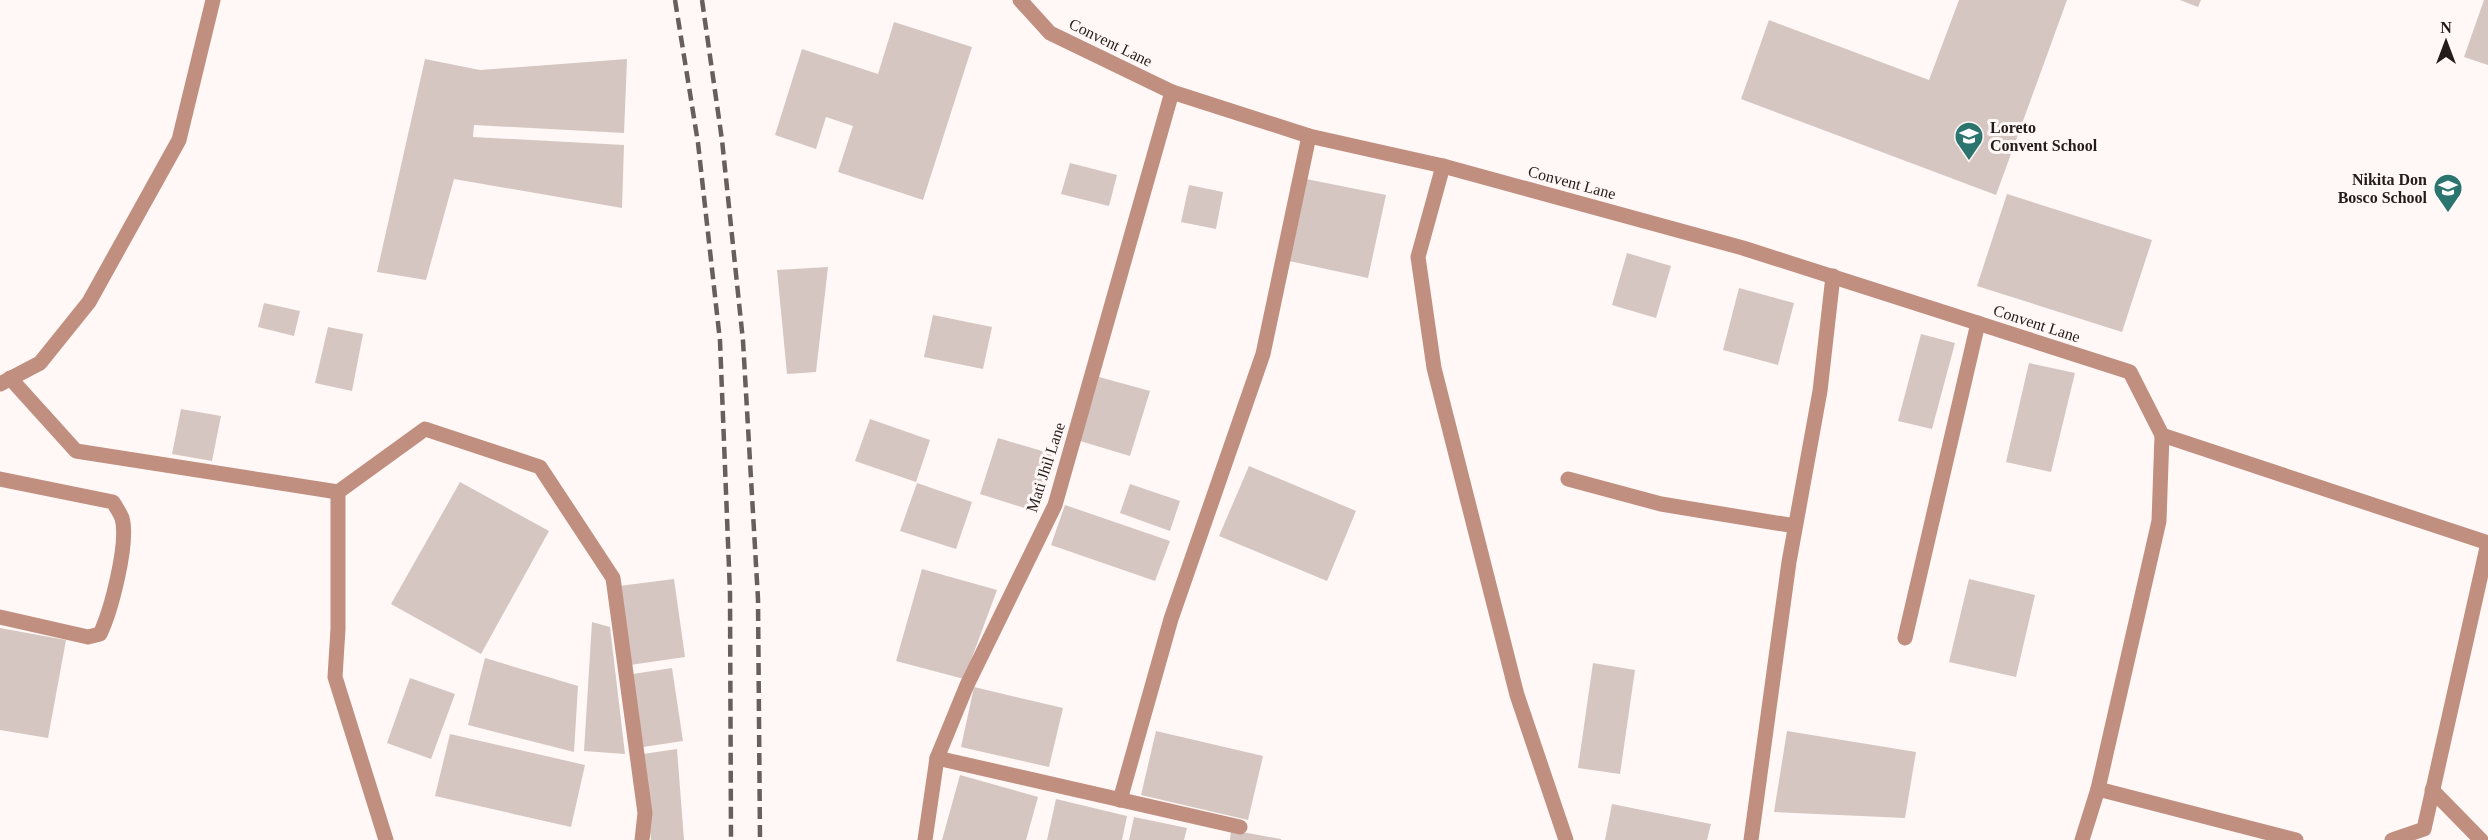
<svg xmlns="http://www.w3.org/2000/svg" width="2488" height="840" viewBox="0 0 2488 840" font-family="'Times New Roman',serif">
  <rect width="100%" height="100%" fill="#fff8f6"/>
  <g fill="#d6c6c1">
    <polygon points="1959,0 2067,0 1996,195 1741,99 1769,20 1929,80"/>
    <polygon points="2180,0 2201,0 2198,7"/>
    <polygon points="2484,0 2488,0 2488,65 2464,57"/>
    <polygon points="894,22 972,47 923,200 838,172 853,126 826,117 816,149 775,135 802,49 878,74"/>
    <polygon points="425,59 480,70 627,59 624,133 474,125 473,137 624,145 622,208 454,179 426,280 377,272"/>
    <polygon points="1070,163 1117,175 1109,206 1061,194"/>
    <polygon points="1306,179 1386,195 1368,278 1289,261"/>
    <polygon points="1189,185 1223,192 1216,229 1181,222"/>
    <polygon points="2007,194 2152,240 2122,332 1977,286"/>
    <polygon points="1627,253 1671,266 1656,318 1612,305"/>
    <polygon points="828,267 816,372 787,374 777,270"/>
    <polygon points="1739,288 1794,303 1778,365 1723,350"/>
    <polygon points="264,303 300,311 294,336 258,327"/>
    <polygon points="933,315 992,327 983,369 924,357"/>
    <polygon points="328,327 363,334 352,391 315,383"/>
    <polygon points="1921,334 1955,343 1932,429 1898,421"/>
    <polygon points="2029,363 2075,373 2051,472 2006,462"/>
    <polygon points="1099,377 1150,391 1130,456 1080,441"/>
    <polygon points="181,409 221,416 212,461 172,454"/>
    <polygon points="870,419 930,440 916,482 855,461"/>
    <polygon points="998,438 1052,454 1034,511 980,494"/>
    <polygon points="1249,466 1356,511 1327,581 1219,536"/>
    <polygon points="460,482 549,531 481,654 391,604"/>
    <polygon points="917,483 972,502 956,549 900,531"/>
    <polygon points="1130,484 1180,501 1170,531 1120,513"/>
    <polygon points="1065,505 1170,541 1155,581 1051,545"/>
    <polygon points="922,569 997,590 964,679 896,661"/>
    <polygon points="674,579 685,657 630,665 619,586"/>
    <polygon points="1969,579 2035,595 2016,677 1949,662"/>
    <polygon points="592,622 610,627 625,754 584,751"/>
    <polygon points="0,628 66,640 48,738 0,730"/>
    <polygon points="485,658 578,686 574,752 468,725"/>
    <polygon points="1593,663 1635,670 1620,774 1578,768"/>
    <polygon points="672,668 683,741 643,747 633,674"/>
    <polygon points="410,678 455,694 431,759 387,743"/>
    <polygon points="974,687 1063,708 1049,767 961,747"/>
    <polygon points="1156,731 1263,756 1248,820 1141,795"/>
    <polygon points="1787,731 1916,752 1905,818 1774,812"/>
    <polygon points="450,734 585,765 571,827 435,796"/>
    <polygon points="677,749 684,840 651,840 643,754"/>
    <polygon points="960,775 1038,797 1026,840 942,840"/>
    <polygon points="1056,799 1127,816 1122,840 1047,840"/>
    <polygon points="1612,804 1711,824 1707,840 1605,840"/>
    <polygon points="1134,817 1187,828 1184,840 1129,840"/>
    <polygon points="1231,830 1281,839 1281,840 1230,840"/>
  </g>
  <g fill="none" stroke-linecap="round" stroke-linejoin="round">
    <g stroke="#c18f80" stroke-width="15">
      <polyline points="1020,0 1050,33 1172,92 1309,136 1443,166 1743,248 2130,372 2162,435 2159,521 2098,789 2296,840"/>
      <polyline points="1443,166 1418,257 1434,368 1517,695 1566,840"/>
      <polyline points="10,378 76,451 338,492 425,429 540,467 613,578 645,813 642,840"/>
      <polyline points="0,384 40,363 89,302 179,140 213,0"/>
      <polyline points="2162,435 2488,543 2424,829 2392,840"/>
      <path d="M0 479 113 502C116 507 120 513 122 518 129 543 111 611 100 634L88 637 0 617"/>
      <polyline points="1568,479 1661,504 1795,526"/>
      <polyline points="338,492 338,629 335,677 386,840"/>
      <polyline points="1905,638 1978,323"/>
      <polyline points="937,758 1240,827"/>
      <polyline points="2432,790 2481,840"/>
      <polyline points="1120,800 1171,619 1263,354 1309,136"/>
      <polyline points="925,840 937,758 967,685 1055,505 1172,92"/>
      <polyline points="1751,840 1789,562 1820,391 1833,276"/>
      <polyline points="2082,840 2098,789"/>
    </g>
    <g stroke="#665f5d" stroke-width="4.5" stroke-dasharray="12 6" stroke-linecap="butt">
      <polyline points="675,0 698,143 720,341 730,593 731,840"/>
      <polyline points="702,0 722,140 743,341 758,599 760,840"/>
    </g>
  </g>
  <defs>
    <g id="school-pin" transform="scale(1.5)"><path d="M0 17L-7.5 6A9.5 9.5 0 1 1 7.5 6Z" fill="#2c746e" stroke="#fff8f6"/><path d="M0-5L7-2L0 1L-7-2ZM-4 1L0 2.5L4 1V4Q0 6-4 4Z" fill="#fff"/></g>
  </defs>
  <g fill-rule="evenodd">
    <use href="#school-pin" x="1969" y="136"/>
    <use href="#school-pin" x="2448" y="188"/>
  </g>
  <g text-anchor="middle" stroke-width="6" stroke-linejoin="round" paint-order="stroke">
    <g font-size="16" fill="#221c1a" stroke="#fff8f6">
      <text transform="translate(1111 42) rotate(26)" y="6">Convent Lane</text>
      <text transform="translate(1572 182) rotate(15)" y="6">Convent Lane</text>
      <text transform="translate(2037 323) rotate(18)" y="6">Convent Lane</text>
      <text transform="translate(1045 467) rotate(-72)" y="6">Mati Jhil Lane</text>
    </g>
    <g font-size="16" font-weight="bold" fill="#221c1a" stroke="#fff8f6" text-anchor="start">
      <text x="1990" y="133">Loreto<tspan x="1990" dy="18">Convent School</tspan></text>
      <text x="2427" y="185" text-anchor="end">Nikita Don<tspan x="2427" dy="18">Bosco School</tspan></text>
    </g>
  </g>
  <g transform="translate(2446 42)" stroke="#fff8f6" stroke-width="4.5" paint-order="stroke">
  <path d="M0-4.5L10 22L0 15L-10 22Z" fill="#221c1a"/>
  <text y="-9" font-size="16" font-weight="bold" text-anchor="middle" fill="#221c1a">N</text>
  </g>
</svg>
